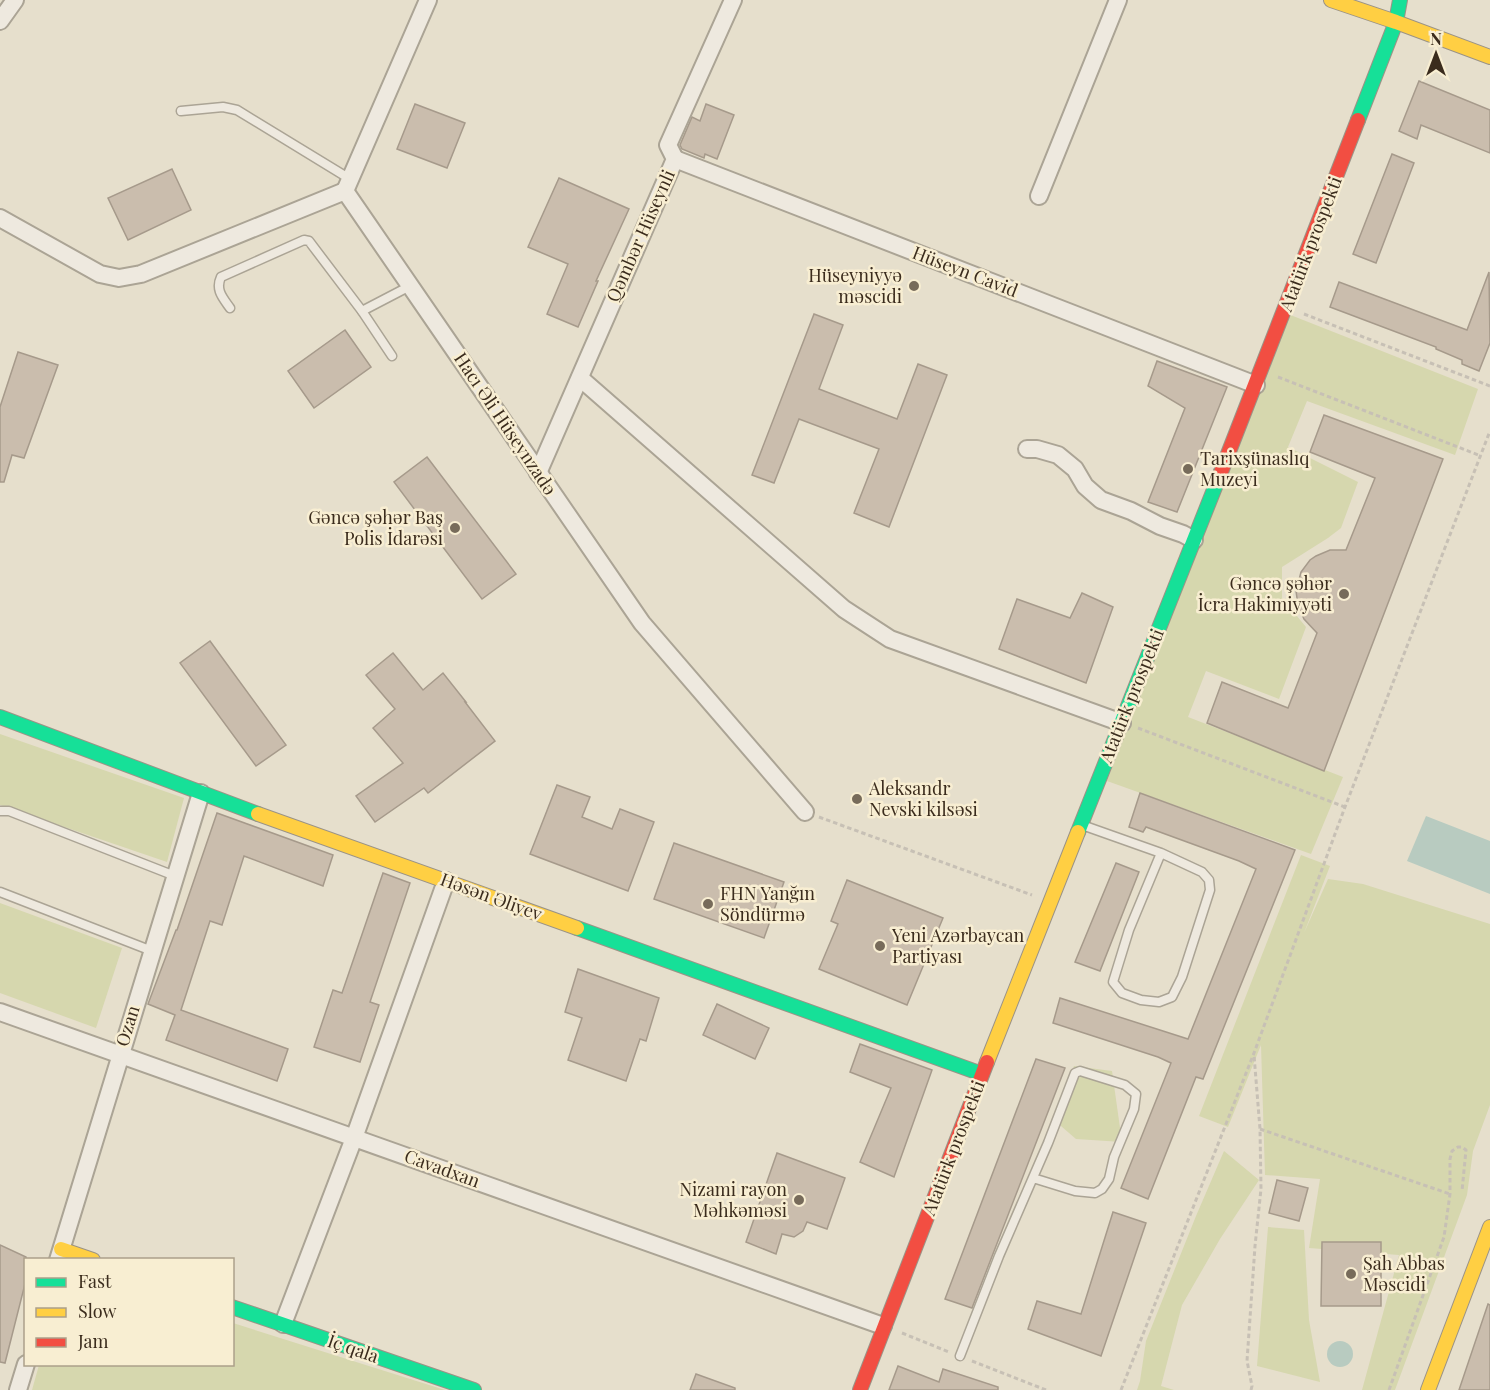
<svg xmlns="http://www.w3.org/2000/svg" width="1490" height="1390" viewBox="0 0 1490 1390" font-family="'Playfair Display',serif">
  <rect width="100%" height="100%" fill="#e6dfcc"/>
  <g fill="#d6d7ae">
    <polygon points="1288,314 1478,389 1455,455 1307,401 1288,447 1358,482 1341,528 1328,538 1282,567 1282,598 1306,627 1279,699 1206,671 1188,717 1343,777 1311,854 1107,781"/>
    <polygon points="0,734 184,798 167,862 0,805"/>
    <polygon points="1301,855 1330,866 1304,933 1328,879 1363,884 1490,924 1490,1105 1473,1151 1467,1195 1395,1390 1362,1390 1399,1255 1309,1248 1320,1179 1265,1175 1261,1045 1228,1127 1199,1116"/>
    <polygon points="0,903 122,948 96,1028 0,993"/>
    <polygon points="1074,1066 1112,1071 1122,1142 1076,1139 1054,1120"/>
    <polygon points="1224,1151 1259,1180 1220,1239 1182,1305 1161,1386 1174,1390 1137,1390 1140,1381 1146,1341 1196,1216"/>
    <polygon points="1268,1227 1304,1230 1309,1320 1320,1382 1257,1366"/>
    <polygon points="233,1323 445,1390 32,1390 39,1365 232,1364"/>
  </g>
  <g fill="#b8cbc0">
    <polygon points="1426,816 1490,841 1490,894 1407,861"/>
    <circle cx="1340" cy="1354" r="13"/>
  </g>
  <g fill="#cabdad" stroke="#a69a8b" stroke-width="1.5">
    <polygon points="1419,81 1490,110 1490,153 1421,125 1417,139 1399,131"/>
    <polygon points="415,104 465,123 447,168 397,149"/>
    <polygon points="706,104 734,115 717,159 705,154 704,158 682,149 680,145 692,117 700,121"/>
    <polygon points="1392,154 1414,163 1376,263 1353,254"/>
    <polygon points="172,169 191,210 128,240 108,198"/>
    <polygon points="559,178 629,209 596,281 598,281 578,327 547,314 568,264 528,247"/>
    <polygon points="1489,272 1490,343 1479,371 1462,364 1462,360 1436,349 1436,347 1330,307 1339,282 1467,330"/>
    <polygon points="814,314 843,325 819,389 897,419 918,364 947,375 889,527 854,513 879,449 799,419 774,483 752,475"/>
    <polygon points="345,330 371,367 314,408 288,371"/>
    <polygon points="18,352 58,365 24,458 12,455 4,482 0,482 0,407"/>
    <polygon points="1157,361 1227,387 1177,512 1148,502 1185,408 1148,386"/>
    <polygon points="1324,415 1443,459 1324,771 1207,723 1222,682 1288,708 1317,633 1304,619 1298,605 1296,591 1301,572 1310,560 1316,556 1330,550 1346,550 1375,478 1310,452"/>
    <polygon points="427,457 516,574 482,599 394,482"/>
    <polygon points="1082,593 1113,607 1086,683 999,649 1017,599 1070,618"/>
    <polygon points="210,641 286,745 256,766 180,663"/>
    <polygon points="393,653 423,690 443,673 466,702 465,702 495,741 428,793 424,788 375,822 356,796 403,763 373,728 395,709 366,675"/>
    <polygon points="557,785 590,797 582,817 612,829 620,809 654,822 628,891 530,854"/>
    <polygon points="1140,793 1295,850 1203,1079 1196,1077 1148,1199 1121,1188 1171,1063 1158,1057 1053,1023 1060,998 1188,1039 1256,869 1239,861 1146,827 1143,832 1129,827"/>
    <polygon points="217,813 333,855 323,886 244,856 222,925 210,921 181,1010 288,1049 277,1081 166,1040 175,1015 148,1004 176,930 177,930"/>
    <polygon points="674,843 784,882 764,938 654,899"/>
    <polygon points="1116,863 1139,872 1100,971 1075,962"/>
    <polygon points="383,873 410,883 370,1002 379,1005 360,1062 314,1047 333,990 342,993"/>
    <polygon points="847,880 943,918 907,1005 819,969 838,924 831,921"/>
    <polygon points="578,969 659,998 646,1041 640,1039 626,1081 568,1060 582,1018 565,1012"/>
    <polygon points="717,1004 769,1028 755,1059 703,1035"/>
    <polygon points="860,1044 932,1070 894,1177 860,1162 891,1088 850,1072"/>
    <polygon points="1036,1059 1065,1068 972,1308 945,1299"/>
    <polygon points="777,1153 845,1178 827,1229 807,1222 803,1231 794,1237 782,1234 776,1254 746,1242"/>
    <polygon points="1277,1180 1308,1188 1299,1221 1269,1213"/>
    <polygon points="1113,1212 1146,1223 1101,1356 1028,1329 1037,1301 1081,1314"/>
    <polygon points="1322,1242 1381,1242 1381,1306 1321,1306"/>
    <polygon points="0,1245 26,1257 26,1280 5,1363 0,1362"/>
    <polygon points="1488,1304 1490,1305 1490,1390 1459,1390"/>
    <polygon points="898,1366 939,1382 943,1369 998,1387 998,1390 889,1390"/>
    <polygon points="696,1374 735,1388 735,1390 690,1390"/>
  </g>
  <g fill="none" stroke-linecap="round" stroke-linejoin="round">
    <g stroke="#aba495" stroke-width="11">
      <g id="lane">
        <polyline points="181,111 223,107 237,110 350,179"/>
        <path d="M230 308C223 298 215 290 221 277L304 240 309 241 312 245 362 311 392 356"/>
        <polyline points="362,311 410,286"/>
        <polyline points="0,811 9,811 175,876"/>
        <polyline points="1082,825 1161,853 1202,872 1209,880 1210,890 1182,977 1172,997 1159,1002 1141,1000 1122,993 1113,982 1129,930 1161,853"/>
        <polyline points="0,892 152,951"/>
        <polyline points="960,1356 999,1256 1048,1143 1075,1073 1080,1071 1125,1085 1136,1094 1134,1109 1114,1157 1109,1179 1102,1189 1095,1193 1075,1191 1033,1178"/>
      </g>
    </g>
    <g stroke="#aba495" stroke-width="20">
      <g id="street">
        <polyline points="0,21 15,0"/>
        <polyline points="675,159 1256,385"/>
        <polyline points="345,191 642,623 805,812"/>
        <polyline points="345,191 428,0"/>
        <polyline points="1039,196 1118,0"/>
        <polyline points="0,218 100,274 119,278 141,274 345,191"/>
        <polyline points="580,378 844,609 890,639 1122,723"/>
        <polyline points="1027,449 1037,449 1058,455 1075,469 1085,486 1101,500 1131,511 1160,526 1183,534 1194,540"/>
        <polyline points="538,473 675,159 668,145 733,0"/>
        <polyline points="0,1012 883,1326"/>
        <polyline points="58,1260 201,793"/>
        <polyline points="283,1324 354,1138 446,881"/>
        <polyline points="18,1390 26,1364"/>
      </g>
    </g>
    <g stroke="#9b9386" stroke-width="16">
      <g id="fast">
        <polyline points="1358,120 1396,22 1400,0"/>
        <polyline points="0,717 258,814"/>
        <polyline points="1078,832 1221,472"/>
        <polyline points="577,928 982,1074"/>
        <polyline points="232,1307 474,1390"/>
      </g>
    </g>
    <g stroke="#9b9386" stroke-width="16">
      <g id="slow">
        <polyline points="1331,0 1396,22 1490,57"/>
        <polyline points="258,814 577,928"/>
        <polyline points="987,1062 1078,832"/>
        <polyline points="61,1249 93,1260"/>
        <polyline points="1428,1390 1490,1227"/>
      </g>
    </g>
    <g stroke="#9b9386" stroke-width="16">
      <g id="jam">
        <polyline points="1221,472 1358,120"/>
        <polyline points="860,1390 987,1062"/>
      </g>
    </g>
    <g stroke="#c7c0b5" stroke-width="3" stroke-dasharray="4.5 3" stroke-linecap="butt">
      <polyline points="1304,314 1490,386"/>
      <polyline points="1278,377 1481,456"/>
      <polyline points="1138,728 1345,807"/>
      <polyline points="819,817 1032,895"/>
      <polyline points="1260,1129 1450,1194"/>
      <polyline points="902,1333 949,1352"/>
      <polyline points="972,1361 1046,1390"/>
      <polyline points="1121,1390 1254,1053 1345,807 1490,431"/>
      <polyline points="1251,1390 1252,1386 1247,1361 1255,1246 1261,1189 1260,1129 1254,1055"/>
      <polyline points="1389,1390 1444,1237 1450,1194 1450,1159 1452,1151 1458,1147 1462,1147 1466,1150 1462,1191"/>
    </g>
    <use href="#lane" stroke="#eee9df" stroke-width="8"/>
    <use href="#street" stroke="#eee9df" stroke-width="16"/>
    <use href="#fast" stroke="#16e098" stroke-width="14"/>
    <use href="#slow" stroke="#ffcf43" stroke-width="14"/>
    <use href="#jam" stroke="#f24e42" stroke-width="14"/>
  </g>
  <g fill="#776b5a" stroke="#f8eed2" stroke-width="2">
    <circle cx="914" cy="286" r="6"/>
    <circle cx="1188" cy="469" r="6"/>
    <circle cx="455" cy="528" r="6"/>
    <circle cx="1344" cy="594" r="6"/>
    <circle cx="857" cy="799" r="6"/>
    <circle cx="708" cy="904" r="6"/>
    <circle cx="880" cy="946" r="6"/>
    <circle cx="799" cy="1200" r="6"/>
    <circle cx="1351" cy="1274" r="6"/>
  </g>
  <g text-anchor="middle" stroke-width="5" stroke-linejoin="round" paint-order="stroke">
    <g font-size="18" fill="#3b2c1d" stroke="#f8eed2">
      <text transform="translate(641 236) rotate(-66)" y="6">Qəmbər Hüseynli</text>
      <text transform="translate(1311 244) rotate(-69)" y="6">Atatürk prospekti</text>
      <text transform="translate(965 272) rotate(21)" y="6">Hüseyn Cavid</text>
      <text transform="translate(505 424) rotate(56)" y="6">Hacı Əli Hüseynzadə</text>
      <text transform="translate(1132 696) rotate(-68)" y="6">Atatürk prospekti</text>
      <text transform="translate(491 897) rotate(20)" y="6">Həsən Əliyev</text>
      <text transform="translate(128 1026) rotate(-73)" y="6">Ozan</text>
      <text transform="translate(954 1148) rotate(-69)" y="6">Atatürk prospekti</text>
      <text transform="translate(442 1169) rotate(20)" y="6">Cavadxan</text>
      <text transform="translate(353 1349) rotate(19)" y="6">İç qala</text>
    </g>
    <g font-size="18" fill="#3b2c1d" stroke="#f8eed2" text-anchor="start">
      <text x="902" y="282" text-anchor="end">Hüseyniyyə<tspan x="902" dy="21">məscidi</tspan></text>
      <text x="1200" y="465">Tarixşünaslıq<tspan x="1200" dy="21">Muzeyi</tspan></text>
      <text x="443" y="524" text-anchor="end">Gəncə şəhər Baş<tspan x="443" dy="21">Polis İdarəsi</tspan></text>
      <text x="1332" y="590" text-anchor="end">Gəncə şəhər<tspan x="1332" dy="21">İcra Hakimiyyəti</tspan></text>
      <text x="869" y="795">Aleksandr<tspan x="869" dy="21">Nevski kilsəsi</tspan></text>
      <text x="720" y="900">FHN Yanğın<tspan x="720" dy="21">Söndürmə</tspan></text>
      <text x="892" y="942">Yeni Azərbaycan<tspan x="892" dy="21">Partiyası</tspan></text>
      <text x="787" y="1196" text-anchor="end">Nizami rayon<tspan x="787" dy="21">Məhkəməsi</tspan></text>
      <text x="1363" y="1270">Şah Abbas<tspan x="1363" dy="21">Məscidi</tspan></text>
    </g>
  </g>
  <rect x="24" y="1258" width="210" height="108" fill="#f8eed2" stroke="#aca08a" stroke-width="1.5"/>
  <rect x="36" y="1278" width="30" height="9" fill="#16e098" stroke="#aca08a" stroke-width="1.5"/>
  <text x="78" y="1288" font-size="18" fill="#3b2c1d">Fast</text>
  <rect x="36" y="1308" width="30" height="9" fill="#ffcf43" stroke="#aca08a" stroke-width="1.5"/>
  <text x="78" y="1318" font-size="18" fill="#3b2c1d">Slow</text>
  <rect x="36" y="1338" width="30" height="9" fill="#f24e42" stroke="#aca08a" stroke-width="1.5"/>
  <text x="78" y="1348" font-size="18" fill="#3b2c1d">Jam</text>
  <g transform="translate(1436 54)" stroke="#f8eed2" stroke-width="4.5" paint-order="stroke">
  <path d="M0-4.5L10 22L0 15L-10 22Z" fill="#3b2c1d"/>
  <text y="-9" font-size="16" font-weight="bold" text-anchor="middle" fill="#3b2c1d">N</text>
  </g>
</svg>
